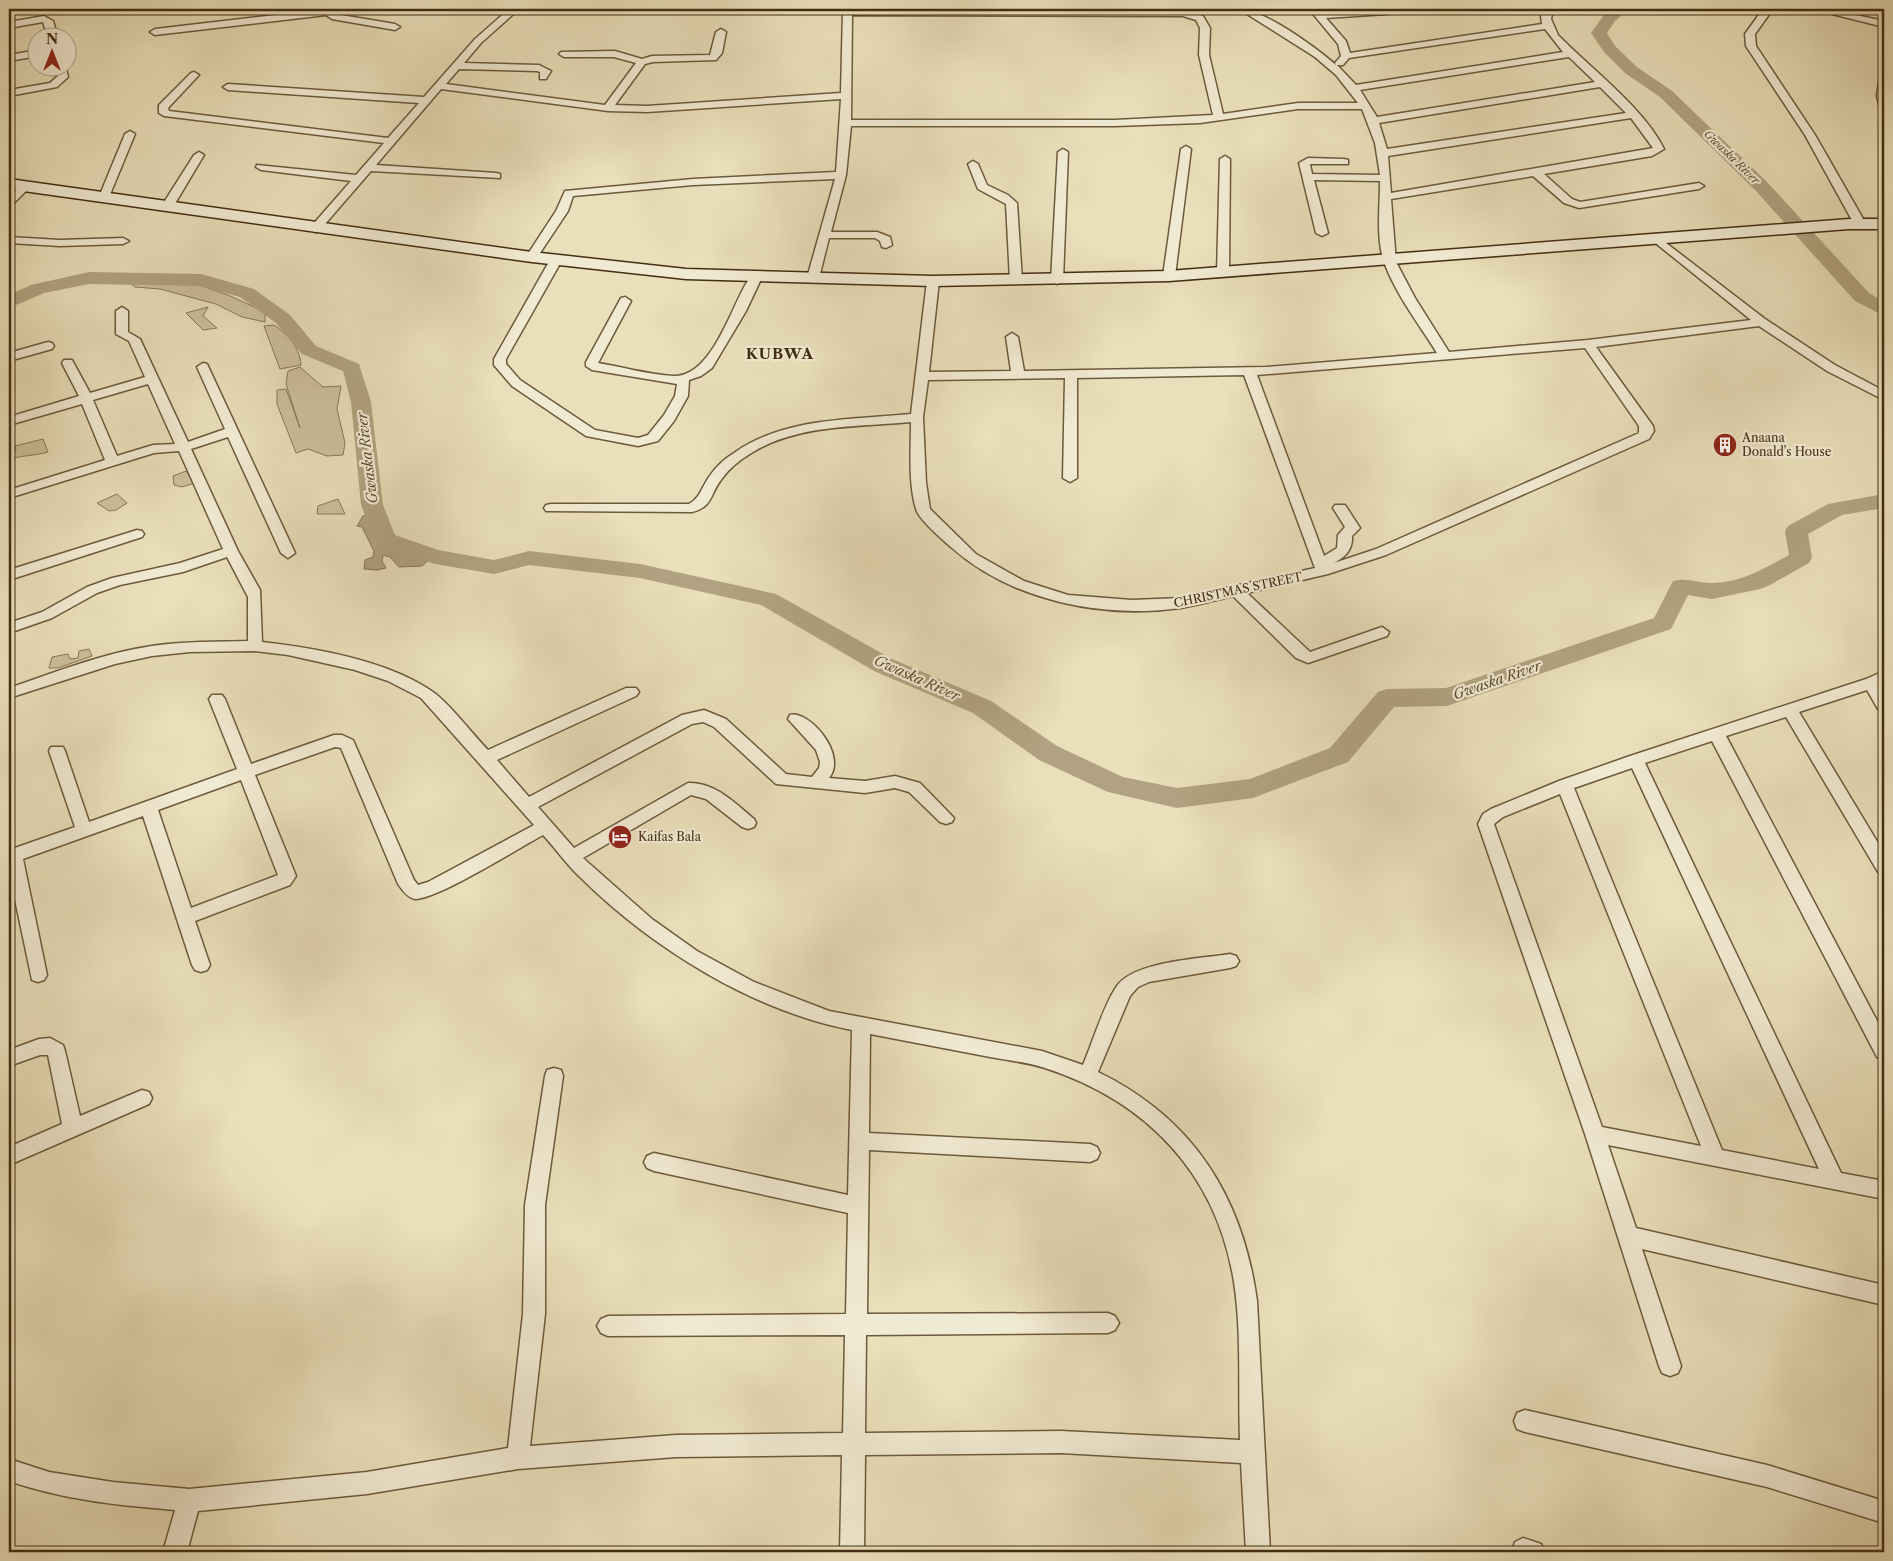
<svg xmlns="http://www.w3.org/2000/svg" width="1893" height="1561" viewBox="0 0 1893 1561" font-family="'Libre Caslon Text',serif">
  <rect width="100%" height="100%" fill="#e9dfba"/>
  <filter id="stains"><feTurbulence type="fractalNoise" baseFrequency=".004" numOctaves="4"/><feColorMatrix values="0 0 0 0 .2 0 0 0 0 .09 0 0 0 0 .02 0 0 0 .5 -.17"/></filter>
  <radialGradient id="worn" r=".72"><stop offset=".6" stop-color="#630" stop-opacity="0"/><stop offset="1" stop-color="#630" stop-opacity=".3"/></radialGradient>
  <g fill="#cdc19d" stroke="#887858">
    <polygon points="126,280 194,283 228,295 265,312 265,322 242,317 216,304 160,289 135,287"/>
    <polygon points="208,307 203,316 217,328 203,330 186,313"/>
    <path d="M274 325C288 334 300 348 301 365L280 369 264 326Z"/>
    <polygon points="300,367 323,387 341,386 337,409 345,443 343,455 327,456 308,449 296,453 277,404 277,390 286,389 300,428 286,384 288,371"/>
    <path d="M43 439 48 452C34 456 22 455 9 460V452L16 450 15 446Z"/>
    <polygon points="186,471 195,483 182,487 174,485 173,476"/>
    <polygon points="117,494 127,503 116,510 109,511 97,503"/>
    <polygon points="338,499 345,514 317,514 318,506"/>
    <polygon points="89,649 92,656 58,668 49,668 52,657 68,654 70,659 78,658 79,651"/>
  </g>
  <polygon fill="#b1a381" stroke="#857455" points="371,513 383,543 431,558 422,566 399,567 390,557 383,555 382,561 386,568 377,570 364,569 365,560 373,557 374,551 362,527 357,526 363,516"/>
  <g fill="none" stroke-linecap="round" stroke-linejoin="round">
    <g fill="#b1a381" fill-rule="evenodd">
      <polygon points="1612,9 1629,9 1615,21 1607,33 1615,46 1637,67 1672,91 1768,183 1869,293 1884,302 1884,316 1855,301 1756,191 1660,97 1625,73 1604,52 1591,33 1604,15"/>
      <path d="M89 272 201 274 254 289 290 315 316 346 359 364 371 402 383 505 395 535 438 550 494 560 529 551 640 564 776 594 892 659 991 701 1057 746 1123 777 1177 788 1250 779 1330 748 1378 692 1387 689 1446 688 1654 618 1673 581C1686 577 1698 583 1712 583 1740 583 1765 568 1789 555L1785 531 1788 526 1828 504 1884 494V508L1842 515 1808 534 1812 558 1809 563 1768 586 1760 589 1712 599 1688 595 1671 629 1447 706 1394 707 1348 762 1253 798 1177 808 1108 792 1039 760 973 713 874 671 761 605 640 578 529 565 494 574 435 564 377 545 361 505 351 402 343 371 302 354 276 323 240 297 200 286 89 284 44 293 9 308V295L31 285Z"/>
    </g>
    <g stroke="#6c5a3c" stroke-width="3">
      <g id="street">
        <polygon points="328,9 335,14 395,24 400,27 395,30 332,19 326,15 155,35 150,32 155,29"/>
        <path d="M509 9H519L481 43 464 63 539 65 551 71 546 79H540V72L537 71 459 69 446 84 605 105 636 63 614 57H564L559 54 561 52 615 51 642 59 652 56 710 55 716 32 721 29 726 32 722 53 716 60 653 62 645 64 615 105 647 106 841 93 843 9 1184 10 1203 16 1210 28 1209 55 1223 114 1298 103H1358L1336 75 1315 57 1239 9C1264 9 1316 48 1336 65L1335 63 1341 56 1338 44 1309 9H1317L1321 13 1381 9H1422L1417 12 1326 18 1346 41 1350 53 1542 24 1541 16 1545 9H1553L1551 19 1558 35C1590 68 1644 108 1664 149L1652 156 1544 174 1572 199 1580 202 1699 183 1704 186 1699 189 1579 208 1564 203 1533 176 1391 199 1396 262 1415 298 1449 352 1588 340 1751 320 1653 241 1651 239 1657 236 1765 319 1835 365 1884 391V400L1827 371 1759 326 1596 347 1653 426 1654 431 1649 439 1386 555 1328 574 1247 593 1310 652 1382 627 1389 632 1387 636 1308 663 1296 658 1233 596C1216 600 1199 605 1181 608 1103 619 1012 601 952 548 943 540 919 520 916 509 908 482 911 449 911 422 859 427 799 424 753 452 741 459 729 468 721 480 710 494 713 507 692 512L546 511 544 508 546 505 551 504H689C700 498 702 487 709 477 715 468 724 459 734 453 785 417 851 420 911 414L927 281 933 277 939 281 929 372 1011 371 1006 337 1012 333 1018 337 1024 371 1266 367 1437 353C1419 324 1396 295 1384 262 1376 238 1380 206 1380 181L1314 180 1328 233 1322 236 1316 233 1299 163 1308 158 1344 159 1348 160V164H1310L1312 174 1380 175 1375 143 1362 109H1298L1200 123 1115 126H851L846 175 831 232H877L890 237 892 245 886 248 882 247 880 241 875 238H829L819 278 813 282 807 278 835 179 693 185 573 196 568 211 536 259 532 260 526 257 556 211 565 191 693 179 836 172 841 99 647 112 608 111 441 89 376 165 496 173 500 174V178L371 171 319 231 315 232 309 229 351 181 261 170 256 167 257 165 356 175 384 143 164 116 159 113V105L191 73 194 72 199 75 168 108 169 111 388 138 419 103 228 90 223 87 228 84 424 97 475 39ZM852 15 1183 16 1196 20 1200 28 1199 55 1213 115 1115 120H851ZM1545 29 1563 52 1356 85 1337 65H1343L1349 58ZM1569 57 1595 82 1377 117 1360 90ZM1600 87 1626 113 1387 149 1379 123ZM1631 118 1653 148 1391 193 1388 156ZM1585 348 1639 426V433L1376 549 1334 563C1345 557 1353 550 1352 536L1360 528 1345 505H1335L1333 508 1345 527 1338 535 1337 548 1324 556 1257 375ZM1244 375 1315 568 1181 598 1132 600 1068 595 1024 581 976 554 930 509 926 483 923 417 928 380 1065 378 1063 478 1070 482 1077 478V378Z"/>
        <polygon points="1763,9 1773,9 1755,34 1756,46 1815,135 1866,224 1864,226 1860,227 1854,224 1805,135 1746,46 1745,34"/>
        <polygon points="1812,9 1828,9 1884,21 1884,27"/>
        <polygon points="44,16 53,21 58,38 48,38 43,22 9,28 9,22"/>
        <polygon points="38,50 38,56 9,61 9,55"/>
        <polygon points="56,68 66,68 68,77 57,87 9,96 9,90 50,83 58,76"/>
        <polygon points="1884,79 1884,107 1879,104 1877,96 1879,82"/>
        <polygon points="130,131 135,134 109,197 108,199 100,199 99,197 125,134"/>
        <polygon points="1186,146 1191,149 1175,276 1169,280 1163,276 1181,149"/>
        <polygon points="1063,149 1068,152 1063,280 1057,284 1051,280 1058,152"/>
        <polygon points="199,152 204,155 173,207 167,210 163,209 161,207 194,155"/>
        <polygon points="1225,156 1230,159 1229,273 1223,276 1217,273 1220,159"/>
        <polygon points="973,161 978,164 987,185 1008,195 1017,203 1022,280 1020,282 1016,284 1010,280 1006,204 978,189 968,164"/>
        <polygon points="25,183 30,186 29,188 13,204 9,205 9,196"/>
        <polygon points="9,237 60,240 123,238 129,241 123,244 60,246 9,243"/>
        <path d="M556 257 562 260 506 359V364L520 380 595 430 638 438 648 435 664 415 675 396 677 384 592 370 586 366V362L621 298 625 297 631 301 598 363C623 367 649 375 674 376 719 377 738 278 756 273L762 277 746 311 712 368 701 376 689 380 688 396 674 421 658 441 638 446 586 436 512 386 494 365V359L550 260Z"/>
        <path d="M122 307 128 311V332L140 339 188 442 225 429 197 367 203 363 207 364 295 553 288 558 281 553 228 437 191 449 238 551 260 590 262 642C315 648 385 660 430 690 447 700 473 735 488 750L626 688H636L639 692 636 696 497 760 529 797 682 715 704 710 726 719 786 774 812 777 819 768 820 762 816 750 788 719 790 715C809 710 848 755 829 778L865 781 895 776 920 783 954 818 952 822 946 824 940 822 909 792 895 788 865 793 776 784 714 727 703 722 692 724 538 807 574 848 688 783C715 782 735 803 754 819L756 823 754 827 748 829 742 827 706 799 691 795 583 858 652 919 697 951 754 982 829 1011 1042 1051 1083 1065C1092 1044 1104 1004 1117 986 1135 961 1200 959 1230 954L1236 956 1239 961 1236 966 1230 968 1149 982 1138 987 1130 996 1098 1072C1193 1118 1243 1197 1257 1301L1270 1552H1246L1241 1463 1061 1453 865 1455 864 1552H840L842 1455 676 1457 518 1469 367 1494 198 1511 187 1552H163L175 1510C116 1505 65 1500 9 1481V1459L49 1472 113 1482 189 1489 367 1472 508 1448 523 1314 525 1205 545 1076 547 1070 554 1068 561 1070 563 1076 545 1205V1314L530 1446 676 1435 843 1433 845 1335 608 1336 601 1333 597 1326 601 1319 608 1316 846 1314 848 1213 654 1171 647 1168 644 1162 647 1156 654 1153 848 1195 852 1030C753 1011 652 948 581 878 567 865 556 849 543 835 519 848 438 899 415 899 408 898 402 890 398 884L341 748 335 747 255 775 296 876 290 885 195 921 210 965 207 970 201 972 195 970 192 965 143 816 23 859 47 975 44 980 38 982 32 980 9 871V850L75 827 49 751 51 747H63L65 751 89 822 237 769 209 699 212 695H222L225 699 251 764 334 735H342L353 740 414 880 418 885 428 882 534 825 421 698 388 681 355 670 288 655 255 651 190 652 152 656 115 664 9 698V688C56 672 103 653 152 646 184 641 216 642 248 641V597L227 557 183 572 120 585 97 593 52 618 9 633V623L42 612 87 587 112 578 180 563 223 549 179 451 154 453 9 498V490L105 460 82 404 9 425V417L79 396 62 363 64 360H72L90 393 145 377 129 341 116 334V311ZM148 384 175 444 153 445 117 456 93 400ZM241 780 278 875 191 908 158 810ZM870 1034C908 1041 947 1049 985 1056 1005 1060 1026 1062 1045 1068 1147 1101 1217 1174 1234 1282 1242 1334 1238 1388 1240 1440L1061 1431 865 1433 866 1335 1108 1333 1115 1330 1119 1323 1115 1316 1108 1313 867 1314 869 1150 1090 1162 1097 1159 1100 1153 1097 1147 1090 1144 869 1133Z"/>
        <polygon points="48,342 52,343 54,346 52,349 9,361 9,353"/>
        <polygon points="137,530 142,531 144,534 142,537 9,580 9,570"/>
        <path d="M1884 671V683L1880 685 1884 692V710L1878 709 1867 690 1799 712 1884 853V873L1878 872 1786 717 1726 736 1884 1034V1059L1877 1057 1712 741 1645 763 1841 1173 1884 1181V1199L1608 1145 1636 1228 1884 1285V1305L1642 1249 1681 1366 1678 1373 1670 1376 1662 1373 1659 1366 1585 1134 1478 824 1483 814 1491 809 1559 781 1630 756 1866 679ZM1632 768 1819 1169 1722 1150 1574 788ZM1560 794 1701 1146 1602 1127 1494 824 1503 817Z"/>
        <polygon points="50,1038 63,1045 65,1051 80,1116 142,1090 149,1092 152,1098 149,1104 9,1165 9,1147 62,1124 48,1055 40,1055 9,1066 9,1050 39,1039"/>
        <polygon points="1525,1410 1767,1465 1884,1501 1884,1523 1767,1487 1525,1432 1517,1429 1514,1421 1517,1413"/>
        <polygon points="1523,1538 1541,1544 1545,1552 1512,1552 1515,1542"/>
      </g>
    </g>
    <g stroke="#432e12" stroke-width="3">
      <polygon id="secondary" points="9,179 532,252 686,269 933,276 1169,271 1849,219 1884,219 1884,229 1849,229 1169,281 933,286 686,279 532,262 9,189"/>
    </g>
    <use href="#street" fill="#f1ead2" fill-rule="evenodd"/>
    <use href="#secondary" fill="#f1ead2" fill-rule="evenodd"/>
  </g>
  <defs>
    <g id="building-disc" transform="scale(1.25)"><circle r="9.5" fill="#8f2418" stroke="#f1ead2"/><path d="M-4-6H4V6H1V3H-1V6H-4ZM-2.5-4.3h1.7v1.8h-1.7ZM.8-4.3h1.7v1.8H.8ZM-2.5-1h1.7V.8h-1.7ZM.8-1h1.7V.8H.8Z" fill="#fff"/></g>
    <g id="hotel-disc" transform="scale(1.25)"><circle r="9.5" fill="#8f2418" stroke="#f1ead2"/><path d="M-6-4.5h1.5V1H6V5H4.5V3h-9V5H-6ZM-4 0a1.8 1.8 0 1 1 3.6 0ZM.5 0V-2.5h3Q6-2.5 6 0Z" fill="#fff"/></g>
  </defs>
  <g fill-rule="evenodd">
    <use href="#building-disc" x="1725" y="445"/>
    <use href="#hotel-disc" x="620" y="837"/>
  </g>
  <g text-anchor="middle" stroke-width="4.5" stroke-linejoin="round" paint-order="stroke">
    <g font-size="11" font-style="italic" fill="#5e4b2e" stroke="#f1ead2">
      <text transform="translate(1732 157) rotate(44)" y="4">Gwaska River</text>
    </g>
    <g font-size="12" fill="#432e12" stroke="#f1ead2" text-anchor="start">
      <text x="1742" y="442">Anaana<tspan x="1742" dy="14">Donald's House</tspan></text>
      <text x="638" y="841">Kaifas Bala</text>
    </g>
    <g font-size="12" fill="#432e12" stroke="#f1ead2">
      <text transform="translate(1238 590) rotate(-12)" y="4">CHRISTMAS STREET</text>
    </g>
    <g font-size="14" font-style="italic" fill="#5e4b2e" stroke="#f1ead2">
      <text transform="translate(367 458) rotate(-97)" y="5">Gwaska River</text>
      <text transform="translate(917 678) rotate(24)" y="5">Gwaska River</text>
      <text transform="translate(1497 680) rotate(-19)" y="5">Gwaska River</text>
    </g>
    <g font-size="15" font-weight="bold" letter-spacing="1" fill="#432e12" stroke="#f1ead2">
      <text x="780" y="359">KUBWA</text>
    </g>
  </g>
  <rect width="1893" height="1561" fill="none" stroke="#e9dfba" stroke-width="30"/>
  <rect x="10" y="10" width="1873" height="1541" fill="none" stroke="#432e12" stroke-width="2.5"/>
  <rect x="15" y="15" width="1863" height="1531" fill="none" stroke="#432e12"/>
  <g transform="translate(52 52)"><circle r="24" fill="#f1ead2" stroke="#ab9f85"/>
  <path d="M0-4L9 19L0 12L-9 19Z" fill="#8f2418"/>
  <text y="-8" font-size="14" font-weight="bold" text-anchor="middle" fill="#432e12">N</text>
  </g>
  <rect width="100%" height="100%" filter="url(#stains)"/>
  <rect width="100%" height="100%" fill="url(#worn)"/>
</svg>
